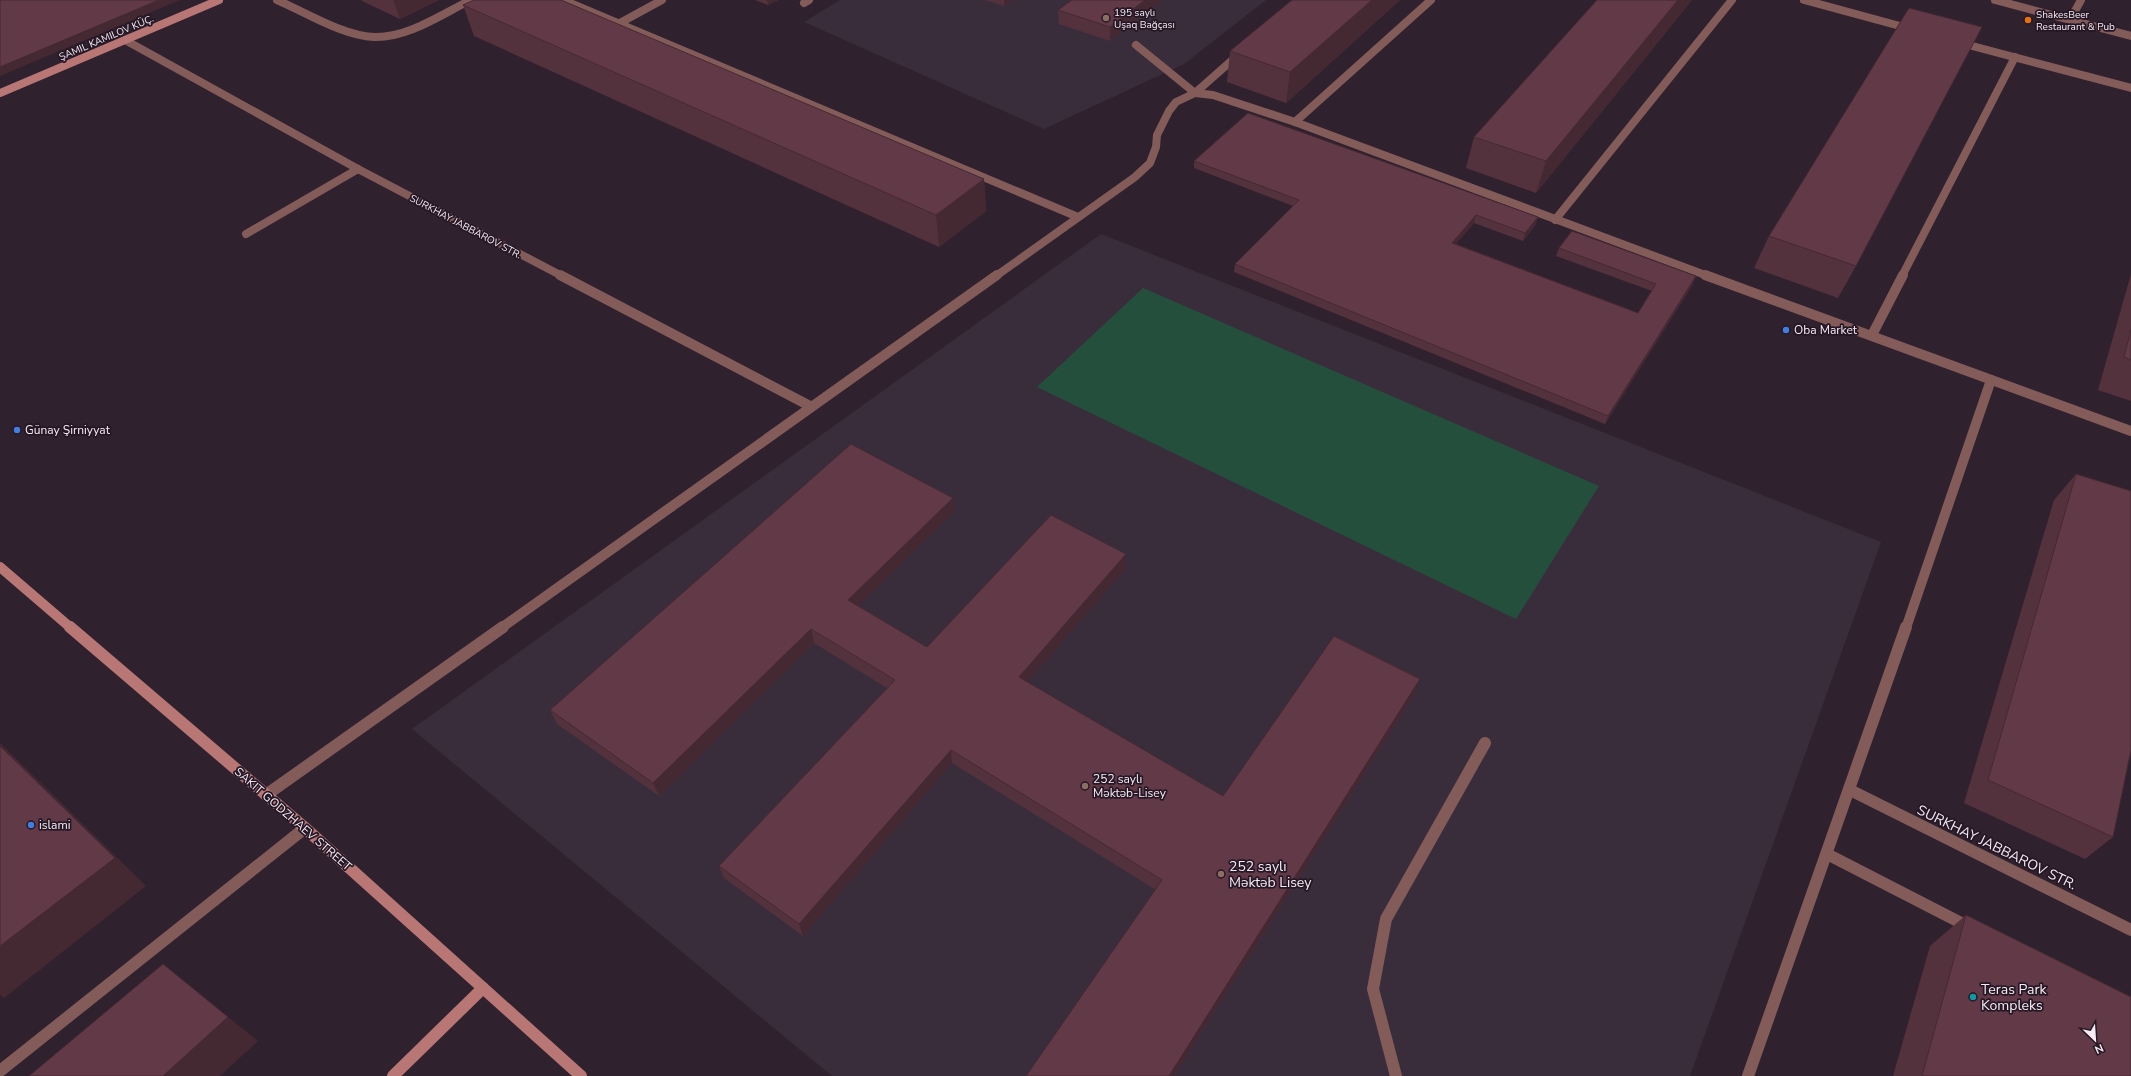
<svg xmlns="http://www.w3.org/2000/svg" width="2131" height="1076" viewBox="0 0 2131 1076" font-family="'Nunito Sans',sans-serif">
  <rect width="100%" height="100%" fill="#30212e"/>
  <g fill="#392d3b">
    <polygon points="840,0 1266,0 1184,64 1044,129 804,22"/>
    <polygon points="1101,234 1881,542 1690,1076 832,1076 412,729"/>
  </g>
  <polygon fill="#254f3d" points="1143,288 1599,486 1516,619 1037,387"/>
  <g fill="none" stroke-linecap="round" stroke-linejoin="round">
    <g stroke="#835b59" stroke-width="8">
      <path d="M277 0C305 12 343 36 374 37 408 38 442 14 471 0"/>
      <polyline points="563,0 1078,217"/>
      <polyline points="1804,0 1911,29"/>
      <polyline points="804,3 809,0"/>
      <polyline points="2070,20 2081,0"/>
      <polyline points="618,24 662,0"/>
      <polyline points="125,40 358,169 562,276"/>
      <polyline points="1961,43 2131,88"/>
      <polyline points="1136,45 1195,93 1213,95 1295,122 1708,276"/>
      <polyline points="1295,122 1431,0"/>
      <polyline points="1555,220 1732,0"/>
      <polyline points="246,234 358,169"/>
      <polyline points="996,276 1135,177 1150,163 1156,147 1157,135 1169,111 1176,102 1195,93 1238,55"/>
      <polyline points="1902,276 2015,57"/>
    </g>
    <g stroke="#835b59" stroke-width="10">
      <polyline points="560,275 810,406"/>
      <polyline points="1705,275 2131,431"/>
      <polyline points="1872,335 1903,275"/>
      <polyline points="501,628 997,275"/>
      <polyline points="1906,628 1991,380"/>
    </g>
    <g stroke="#835b59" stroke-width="12">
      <polyline points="1850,790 2131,930"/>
      <polyline points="266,795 503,627"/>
      <polyline points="1827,854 1969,927"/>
      <polyline points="0,1071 305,828"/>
      <polyline points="1396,1076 1373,989 1386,919 1485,743"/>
      <polyline points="1748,1076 1906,627"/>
    </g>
    <polyline stroke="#835b59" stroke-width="8" points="1995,0 2131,36"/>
    <polyline stroke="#b87775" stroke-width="8" points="0,93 219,0"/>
    <polyline stroke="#b87775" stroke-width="10" points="0,567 71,628"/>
    <g stroke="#b87775" stroke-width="12">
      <polyline points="70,627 305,828 581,1076"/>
      <polyline points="393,1076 483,988"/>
    </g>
  </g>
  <g fill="#54323d">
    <polygon points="361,0 439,0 400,19 362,1"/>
    <polygon points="755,0 778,0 768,5"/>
    <polygon points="985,0 1013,0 1004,6"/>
    <polygon points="1162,0 1110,41 1059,24 1058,10"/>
    <polygon points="1400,0 1286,103 1227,82 1230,51"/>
    <polygon points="1692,0 1536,193 1466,168 1474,137"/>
    <polygon points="463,5 984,179 986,211 939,247 474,36"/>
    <polygon points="1194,161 1536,224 1523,241 1474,223 1456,244 1638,313 1652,291 1556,256 1559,248 1693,284 1605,424 1234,272 1235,264 1293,206 1194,168"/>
    <polygon points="1769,236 1856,266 1838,298 1754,268"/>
    <polygon points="2131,274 2131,401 2098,390"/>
    <polygon points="2076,474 2113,837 2085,859 1964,803 2054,500"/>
    <polygon points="953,498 954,512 858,606 927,647 1126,568 1027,682 1223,796 1415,693 1174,1076 1026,1076 1156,890 952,763 803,936 724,878 719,866 887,688 814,643 659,796 557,724 550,710"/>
    <polygon points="1966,915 2131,1076 1893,1076 1930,946"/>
  </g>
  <g fill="#452932">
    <polygon points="159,0 180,0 0,76 0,67"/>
    <polygon points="393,0 439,0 400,19"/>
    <polygon points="767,0 778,0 768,5"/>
    <polygon points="1004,0 1013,0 1004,6"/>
    <polygon points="1145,0 1162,0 1110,41 1110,27"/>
    <polygon points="1372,0 1400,0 1286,103 1290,72"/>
    <polygon points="1678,0 1692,0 1536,193 1546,161"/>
    <polygon points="984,179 986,211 939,247 936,215"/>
    <polygon points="1476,215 1474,223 1450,251 1452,243"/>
    <polygon points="1538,217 1536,224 1523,241 1525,233"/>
    <polygon points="1696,276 1693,284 1605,424 1608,416"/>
    <polygon points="953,498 954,512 850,614 848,600"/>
    <polygon points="1126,554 1126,568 1020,691 1019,677"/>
    <polygon points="811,629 814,643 659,796 653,783"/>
    <polygon points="1420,679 1415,693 1174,1076 1169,1076"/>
    <polygon points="0,743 146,886 4,998 0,995"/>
    <polygon points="951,750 952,763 803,936 799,924"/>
    <polygon points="228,1017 258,1041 220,1076 163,1076"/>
  </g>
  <g fill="#623a47" stroke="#452932">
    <polygon points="0,0 159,0 0,67"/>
    <polygon points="474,0 561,0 984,179 936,215 463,5"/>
    <polygon points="1072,0 1145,0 1110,27 1058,10"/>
    <polygon points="1292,0 1372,0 1290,72 1230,51"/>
    <polygon points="1597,0 1678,0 1546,161 1474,137"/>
    <polygon points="1909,8 1982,27 1856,266 1769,236"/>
    <polygon points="1248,113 1538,217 1525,233 1476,215 1452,243 1638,313 1656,284 1559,248 1572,231 1696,276 1608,416 1235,264 1299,200 1194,161"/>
    <polygon points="2131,330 2131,360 2124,357"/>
    <polygon points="851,444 953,498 848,600 927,647 1051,515 1126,554 1019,677 1223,796 1334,636 1420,679 1169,1076 1026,1076 1162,880 951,750 799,924 719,866 895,680 811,629 653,783 550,710"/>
    <polygon points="2076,474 2131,491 2131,750 2113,837 1988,780"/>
    <polygon points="0,746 115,858 0,946"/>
    <polygon points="1966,915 2131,997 2131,1076 1922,1076"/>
    <polygon points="163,964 228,1017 163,1076 29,1076"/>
  </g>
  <g fill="#8d6e63" stroke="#261725" stroke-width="1.5">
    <circle cx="1106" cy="18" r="4"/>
    <circle cx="1085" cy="786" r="4"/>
    <circle cx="1221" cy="874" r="4"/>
  </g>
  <circle fill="#e8710a" stroke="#261725" stroke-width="1.5" cx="2028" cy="20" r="4"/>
  <g fill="#3f7fe0" stroke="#261725" stroke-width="1.5">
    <circle cx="1786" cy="330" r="4"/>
    <circle cx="17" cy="430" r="4"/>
    <circle cx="31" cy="825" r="4"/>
  </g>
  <circle fill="#0f9aa8" stroke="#261725" stroke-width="1.5" cx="1973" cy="997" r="4"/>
  <g text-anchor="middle" stroke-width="3.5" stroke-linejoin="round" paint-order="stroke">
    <g font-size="10" fill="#f6ecf5" stroke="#261725" text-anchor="start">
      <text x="1114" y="16">195 saylı<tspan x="1114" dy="12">Uşaq Bağçası</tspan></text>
      <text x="2036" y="18">ShakesBeer<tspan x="2036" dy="12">Restaurant &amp; Pub</tspan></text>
    </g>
    <g font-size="10" fill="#f6ecf5" stroke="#261725">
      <text transform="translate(106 37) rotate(-23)" y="4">ŞAMIL KAMILOV KÜÇ.</text>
      <text transform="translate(466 226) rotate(28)" y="4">SURKHAY JABBAROV STR.</text>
    </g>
    <g font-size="12" fill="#f6ecf5" stroke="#261725" text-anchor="start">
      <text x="1794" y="334">Oba Market</text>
      <text x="25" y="434">Günay Şirniyyat</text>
      <text x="1093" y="783">252 saylı<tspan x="1093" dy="14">Məktəb-Lisey</tspan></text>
      <text x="39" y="829">islami</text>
    </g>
    <g font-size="12" fill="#f6ecf5" stroke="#261725">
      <text transform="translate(293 819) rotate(41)" y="4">SAKIT GODZHAEV STREET</text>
    </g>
    <g font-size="14" fill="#f6ecf5" stroke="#261725">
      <text transform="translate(1997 847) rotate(26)" y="5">SURKHAY JABBAROV STR.</text>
    </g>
    <g font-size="14" fill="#f6ecf5" stroke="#261725" text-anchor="start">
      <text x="1229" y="871">252 saylı<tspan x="1229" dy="16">Məktəb Lisey</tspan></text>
      <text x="1981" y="994">Teras Park<tspan x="1981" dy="16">Kompleks</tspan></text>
    </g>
  </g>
  <g transform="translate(2095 1040) rotate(155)" stroke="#261725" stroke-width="3" paint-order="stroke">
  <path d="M0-3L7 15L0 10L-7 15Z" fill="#f6ecf5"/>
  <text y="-6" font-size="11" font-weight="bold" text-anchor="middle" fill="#f6ecf5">N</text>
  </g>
</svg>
